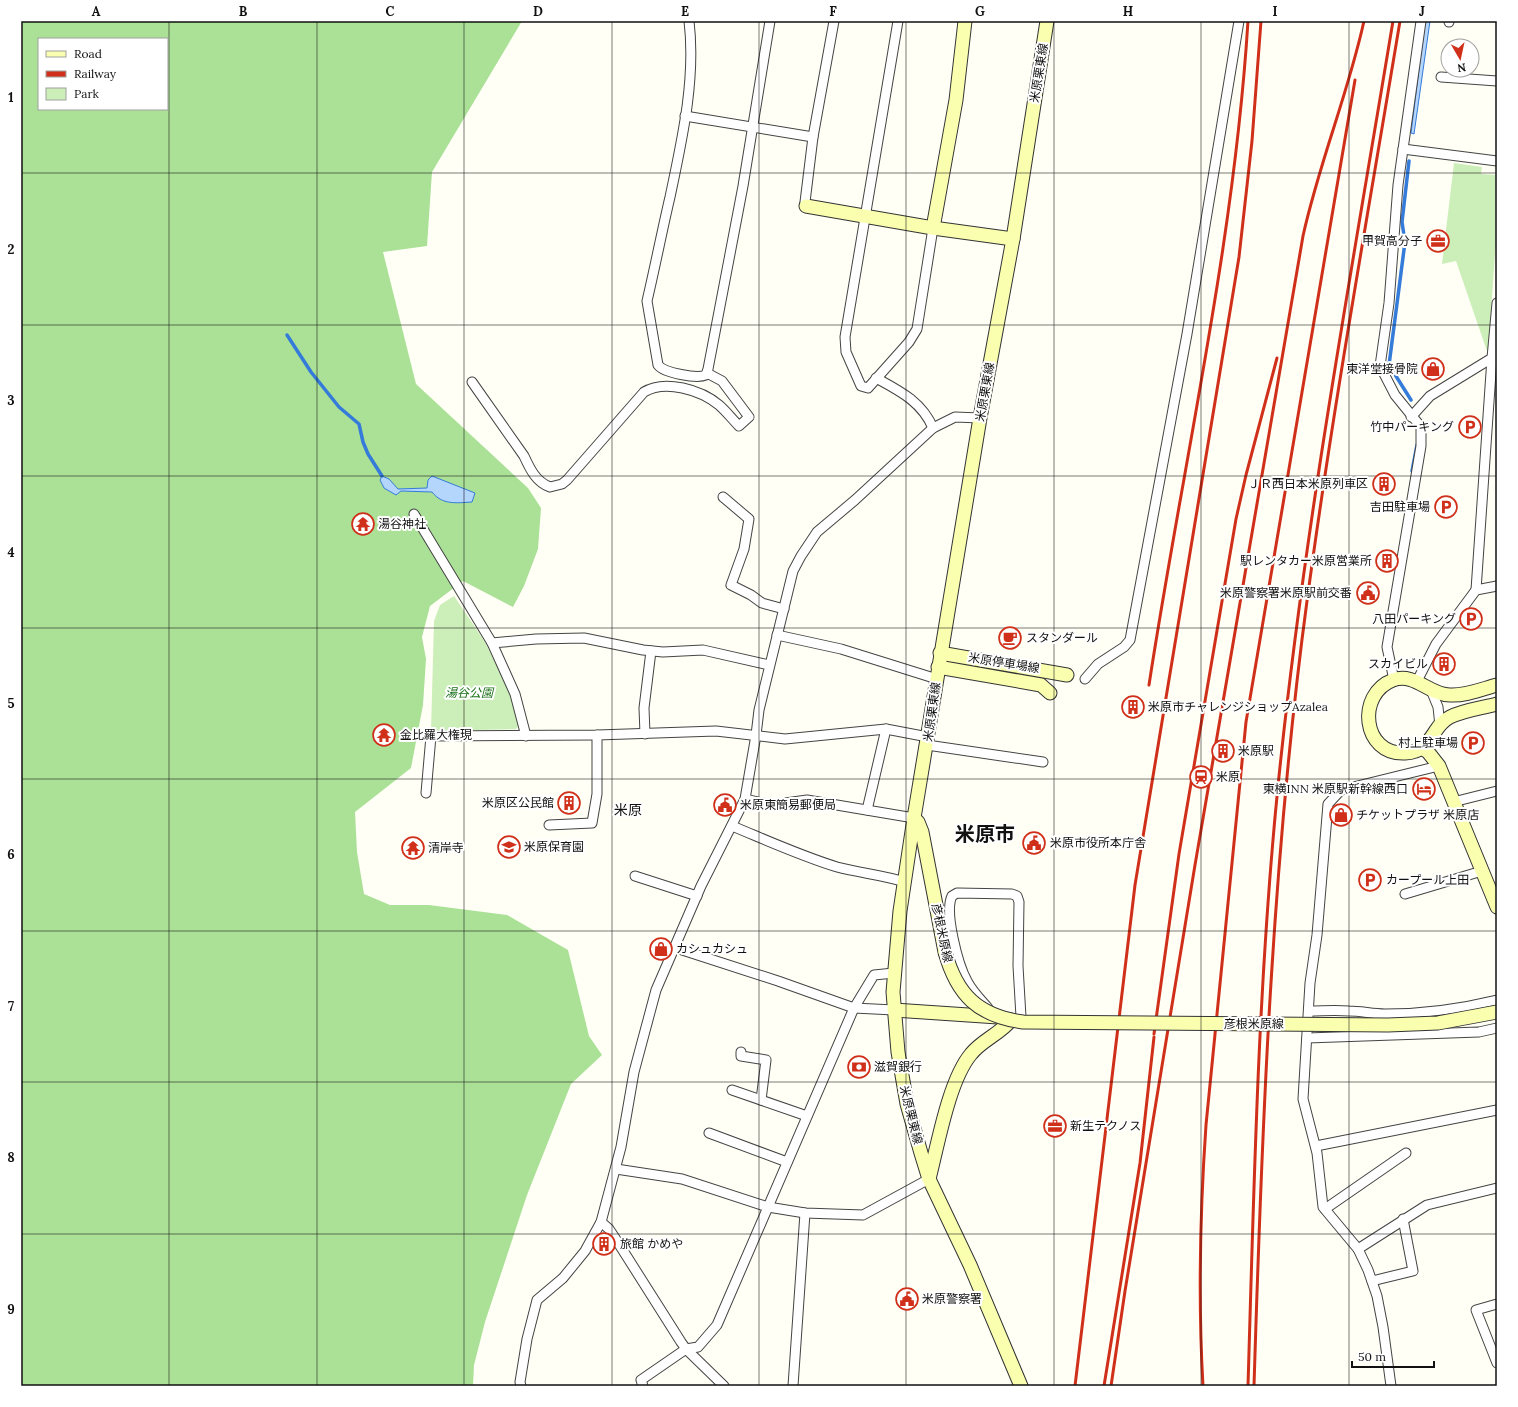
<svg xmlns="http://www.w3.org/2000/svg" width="1518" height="1407" viewBox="0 0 1518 1407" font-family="Lora,'Noto Sans JP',serif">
  <rect width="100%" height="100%" fill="#fffff5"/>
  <g fill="#cceeb9">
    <polygon points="1454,163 1482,167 1481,174 1497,175 1497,226 1488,354 1456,261 1442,264"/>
    <polygon points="454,596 485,642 514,701 519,725 516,729 431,731 434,621 440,605"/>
  </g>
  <path fill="#abe197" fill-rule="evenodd" d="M21 21H522L432 172 427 246 383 252 416 384 528 488 541 508 538 549 524 586 513 607 463 581 430 606 422 637 426 659 423 705 411 768 355 812 357 852 364 894 390 905H429L507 915 568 950 589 1036 602 1055 571 1084 527 1195 485 1322 474 1365 473 1386H21ZM39 39H167V109H39Z"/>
  <g fill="#b4d5fc" stroke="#347bda">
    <polygon points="1425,21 1430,21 1414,134 1411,133"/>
    <path d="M382 476 389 479 398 489 427 488 428 480 432 476 475 493 472 502C456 503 442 505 432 492L401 491 396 495 384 488 380 480Z"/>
  </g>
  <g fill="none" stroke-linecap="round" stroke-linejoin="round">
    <g stroke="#347bda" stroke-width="3.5">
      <polyline points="1409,161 1402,222 1405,242 1389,365 1411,400"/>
      <polyline points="287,335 311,372 339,407 359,424 363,442 368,454 382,476"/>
      <polyline points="1412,471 1417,445"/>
    </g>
    <g stroke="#444" stroke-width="11">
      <g id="street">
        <path d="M689 21C696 79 682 140 670 197 662 231 655 267 647 301L658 365C664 373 697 379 706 375L708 369 743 186 770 21"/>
        <polyline points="898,21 845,337 846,352 861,386 868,388 909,342 917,329 933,228"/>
        <polyline points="1449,22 1449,21"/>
        <polyline points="1441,77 1497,81"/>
        <polyline points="685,116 813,137"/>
        <polyline points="1403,149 1497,161"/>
        <polyline points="806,206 805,202 813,137 834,21"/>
        <path d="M876 378C900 391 922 402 933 428"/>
        <path d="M472 382 524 456C530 469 536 482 550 487L562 484 567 480 644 392C665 379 701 390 719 405 726 411 732 419 739 426L749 417 722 381 707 373"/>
        <polyline points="1411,417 1430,396 1492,358 1497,303"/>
        <polyline points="723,497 749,519 744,549 731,585 751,595 762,603 784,609"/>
        <polyline points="414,514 492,643"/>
        <polyline points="1476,590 1492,358"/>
        <polyline points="777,635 841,649 937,679"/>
        <polyline points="1085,679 1098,664 1124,647 1130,640 1187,334 1239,21"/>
        <polyline points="1394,680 1387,647 1421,446 1421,427 1395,395 1380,366 1389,303 1398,185 1421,21"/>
        <polyline points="1417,681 1436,644 1476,590 1497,586"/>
        <polyline points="1431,690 1438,707 1440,726"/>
        <polyline points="645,734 644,708 651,651"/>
        <polyline points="526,736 515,694 492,643 536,639 584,638 643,650 663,652 703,650 769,665"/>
        <polyline points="927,745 1043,762"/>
        <polyline points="426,793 431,736 597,735 716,731 785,739 886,729 928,737"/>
        <polyline points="745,799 771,805 807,800 914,818"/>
        <polyline points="1453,802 1497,791"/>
        <polyline points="867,810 886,729"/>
        <polyline points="549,825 592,823 597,794 597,735"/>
        <path d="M732 826C766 840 801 856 837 867 860 873 883 875 905 882"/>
        <polyline points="635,876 697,896"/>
        <polyline points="1405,894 1482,871"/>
        <polyline points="676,948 778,981 854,1008 894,1010"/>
        <path d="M988 1008C981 1000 972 991 967 981 958 965 944 912 952 896L957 893 1012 894 1017 896 1019 902 1018 966 1021 1017"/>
        <path d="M1309 1011C1322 1011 1335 1010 1349 1011 1361 1011 1373 1014 1385 1014 1423 1014 1460 1009 1497 1000"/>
        <polyline points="1307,1038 1479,1032 1497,1028"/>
        <polyline points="741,1052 741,1056 766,1060 761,1100"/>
        <polyline points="732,1090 807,1116"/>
        <polyline points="709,1133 787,1162"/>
        <polyline points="1316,1146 1497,1110"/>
        <polyline points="616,1169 682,1179 768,1207 805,1213 863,1215 929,1179"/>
        <polyline points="1325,1209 1406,1153"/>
        <polyline points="601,1222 609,1229 617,1241 681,1342 686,1349 698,1347 717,1325 854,1008 874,975 894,973"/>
        <polyline points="1358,1249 1427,1205 1497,1188"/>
        <polyline points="1372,1281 1413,1271 1403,1219"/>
        <polyline points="1497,1304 1476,1310 1497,1363"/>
        <polyline points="521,1386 520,1382 527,1339 537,1300 563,1278 585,1251 601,1222 621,1147 634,1072 656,990 701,886 745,799 756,735 759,710 793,571 801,556 817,532 855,500 933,428 955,417 980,418"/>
        <polyline points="643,1386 641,1380 686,1349 724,1386"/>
        <polyline points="793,1386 805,1213"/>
        <polyline points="1391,1386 1383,1327 1377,1296 1368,1270 1358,1249 1323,1207 1317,1153 1303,1099 1310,983 1317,935 1328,804 1341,790 1439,766"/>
      </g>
    </g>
    <g stroke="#333" stroke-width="15">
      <g id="secondary">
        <polyline points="806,206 933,228 1013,239"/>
        <polyline points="933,228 956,100 965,21"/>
        <polyline points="940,653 1067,675"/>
        <polyline points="938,667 1041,685 1050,693"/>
        <path d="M1497 685C1482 689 1465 696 1450 695 1429 695 1415 672 1393 680 1356 694 1362 755 1405 753 1433 752 1431 726 1450 717 1464 710 1482 708 1497 704"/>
        <polyline points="1422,748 1428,752 1439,766 1497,907"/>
        <polyline points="914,818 918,822 922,832 945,952"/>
        <polyline points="894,1010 998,1017"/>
        <path d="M929 1179C938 1144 949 1080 971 1054 982 1040 1000 1034 1011 1020"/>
        <polyline points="1021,1386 970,1265 929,1179 921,1153 907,1104 898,1052 893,992 900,911 914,818 980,418 1013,239 1047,21"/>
      </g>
    </g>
    <use href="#street" stroke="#fff" stroke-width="9"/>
    <use href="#secondary" stroke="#faffb0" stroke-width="13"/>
    <g stroke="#d0301a" stroke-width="3">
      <path d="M1149 685C1183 463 1234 245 1248 21"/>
      <polyline points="1154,1034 1179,854 1236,519 1246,475 1277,358"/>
      <polyline points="1075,1386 1135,885 1239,257 1252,141 1261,21"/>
      <polyline points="1104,1386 1140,1163 1154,1037"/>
      <path d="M1111 1386 1125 1291 1195 865 1303 236C1319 163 1348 94 1364 21"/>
      <path d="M1203 1386C1198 1299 1200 1212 1206 1125L1246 722 1355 80"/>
      <path d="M1248 1386C1254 1186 1258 985 1278 786 1304 529 1351 275 1393 21"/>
      <path d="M1254 1386C1262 1124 1272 861 1307 601 1333 407 1368 214 1400 21"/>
    </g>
    <g stroke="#333" stroke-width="15" stroke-linecap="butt">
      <path id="secondary-bridge" d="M945 952C957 995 978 1016 1023 1022L1388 1025 1438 1023 1497 1012"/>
    </g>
    <use href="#secondary-bridge" stroke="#faffb0" stroke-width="13"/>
  </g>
  <path fill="none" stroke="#111" stroke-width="1" stroke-opacity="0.55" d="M169 21V1386M317 21V1386M464 21V1386M612 21V1386M759 21V1386M906 21V1386M1054 21V1386M1201 21V1386M1349 21V1386M21 173H1497M21 325H1497M21 476H1497M21 628H1497M21 779H1497M21 931H1497M21 1082H1497M21 1234H1497"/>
  <defs>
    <g id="office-ring" transform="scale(1.15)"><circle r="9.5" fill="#fff" stroke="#d0301a" stroke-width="1.5"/><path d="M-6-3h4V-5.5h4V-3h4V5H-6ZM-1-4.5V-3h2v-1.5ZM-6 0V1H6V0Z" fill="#d0301a"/></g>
    <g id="shop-ring" transform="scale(1.15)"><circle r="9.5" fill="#fff" stroke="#d0301a" stroke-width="1.5"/><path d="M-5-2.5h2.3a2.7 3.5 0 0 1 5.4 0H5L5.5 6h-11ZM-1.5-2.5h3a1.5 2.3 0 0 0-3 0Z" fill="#d0301a"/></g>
    <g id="parking-ring" transform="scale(1.15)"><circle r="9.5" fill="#fff" stroke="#d0301a" stroke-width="1.5"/><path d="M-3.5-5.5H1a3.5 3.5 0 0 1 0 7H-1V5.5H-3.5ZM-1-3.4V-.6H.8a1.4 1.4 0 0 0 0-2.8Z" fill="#d0301a"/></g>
    <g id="building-ring" transform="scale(1.15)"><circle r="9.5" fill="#fff" stroke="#d0301a" stroke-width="1.5"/><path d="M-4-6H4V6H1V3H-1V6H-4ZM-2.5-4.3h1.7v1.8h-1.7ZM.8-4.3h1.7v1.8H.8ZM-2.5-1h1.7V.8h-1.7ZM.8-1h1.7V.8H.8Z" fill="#d0301a"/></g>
    <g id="temple-ring" transform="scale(1.15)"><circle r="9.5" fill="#fff" stroke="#d0301a" stroke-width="1.5"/><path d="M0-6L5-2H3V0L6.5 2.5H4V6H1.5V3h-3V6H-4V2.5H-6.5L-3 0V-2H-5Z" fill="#d0301a"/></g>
    <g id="civic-ring" transform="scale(1.15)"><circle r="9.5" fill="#fff" stroke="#d0301a" stroke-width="1.5"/><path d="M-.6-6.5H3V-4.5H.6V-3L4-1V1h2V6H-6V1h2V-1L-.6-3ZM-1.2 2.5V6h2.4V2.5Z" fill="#d0301a"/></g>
    <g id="cafe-ring" transform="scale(1.15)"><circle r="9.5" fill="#fff" stroke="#d0301a" stroke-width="1.5"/><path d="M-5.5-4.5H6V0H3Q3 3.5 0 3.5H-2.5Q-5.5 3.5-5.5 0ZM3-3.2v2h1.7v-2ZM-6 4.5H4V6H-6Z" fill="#d0301a"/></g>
    <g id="station-ring" transform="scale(1.15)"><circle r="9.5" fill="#fff" stroke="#d0301a" stroke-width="1.5"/><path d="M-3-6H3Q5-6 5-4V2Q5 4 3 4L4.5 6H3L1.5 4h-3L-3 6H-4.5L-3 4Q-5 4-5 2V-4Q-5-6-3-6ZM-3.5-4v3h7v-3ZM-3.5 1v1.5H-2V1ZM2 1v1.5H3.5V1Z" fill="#d0301a"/></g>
    <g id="hotel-ring" transform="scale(1.15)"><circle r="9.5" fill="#fff" stroke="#d0301a" stroke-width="1.5"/><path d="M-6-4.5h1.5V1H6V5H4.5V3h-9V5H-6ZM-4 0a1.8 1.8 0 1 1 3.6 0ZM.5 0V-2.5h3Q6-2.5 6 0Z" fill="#d0301a"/></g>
    <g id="school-ring" transform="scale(1.15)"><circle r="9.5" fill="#fff" stroke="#d0301a" stroke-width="1.5"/><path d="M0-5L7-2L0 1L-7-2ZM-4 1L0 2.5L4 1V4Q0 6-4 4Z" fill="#d0301a"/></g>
    <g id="bank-ring" transform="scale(1.15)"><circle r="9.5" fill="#fff" stroke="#d0301a" stroke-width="1.5"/><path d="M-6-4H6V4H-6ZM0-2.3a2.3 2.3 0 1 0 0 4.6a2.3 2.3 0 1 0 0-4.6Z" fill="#d0301a"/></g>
  </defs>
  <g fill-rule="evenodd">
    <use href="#office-ring" x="1438" y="241"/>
    <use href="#shop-ring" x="1433" y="369"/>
    <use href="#parking-ring" x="1470" y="427"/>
    <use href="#building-ring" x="1384" y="484"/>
    <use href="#parking-ring" x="1446" y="507"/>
    <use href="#temple-ring" x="363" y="524"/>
    <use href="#building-ring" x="1387" y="561"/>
    <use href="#civic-ring" x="1368" y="593"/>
    <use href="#parking-ring" x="1471" y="619"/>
    <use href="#cafe-ring" x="1010" y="638"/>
    <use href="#building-ring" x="1444" y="664"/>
    <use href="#building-ring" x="1133" y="707"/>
    <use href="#temple-ring" x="384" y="735"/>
    <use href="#parking-ring" x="1473" y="743"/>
    <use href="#building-ring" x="1223" y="751"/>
    <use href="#station-ring" x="1201" y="777"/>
    <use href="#hotel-ring" x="1424" y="789"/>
    <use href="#building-ring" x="569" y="803"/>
    <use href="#civic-ring" x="725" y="805"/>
    <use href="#shop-ring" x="1341" y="815"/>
    <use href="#civic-ring" x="1034" y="843"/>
    <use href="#school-ring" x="509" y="847"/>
    <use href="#temple-ring" x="413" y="848"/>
    <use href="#parking-ring" x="1370" y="880"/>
    <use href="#shop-ring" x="661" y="949"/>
    <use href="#bank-ring" x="859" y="1067"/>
    <use href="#office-ring" x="1055" y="1126"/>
    <use href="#building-ring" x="604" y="1244"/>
    <use href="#civic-ring" x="907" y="1299"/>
  </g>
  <g text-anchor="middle" stroke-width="4" stroke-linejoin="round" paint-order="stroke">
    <g font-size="12" fill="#111" stroke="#fff">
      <text transform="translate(1039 73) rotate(-81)" y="4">米原栗東線</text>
      <text transform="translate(985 392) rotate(-80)" y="4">米原栗東線</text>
      <text transform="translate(1004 663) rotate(9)" y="4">米原停車場線</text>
      <text transform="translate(932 712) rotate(-82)" y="4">米原栗東線</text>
      <text transform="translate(942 933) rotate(78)" y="4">彦根米原線</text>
      <text x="1254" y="1028">彦根米原線</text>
      <text transform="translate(911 1115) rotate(76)" y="4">米原栗東線</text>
    </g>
    <g font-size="12" fill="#111" stroke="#fff" text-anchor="start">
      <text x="1422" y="245" text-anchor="end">甲賀高分子</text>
      <text x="1418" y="373" text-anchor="end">東洋堂接骨院</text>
      <text x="1454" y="431" text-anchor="end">竹中パーキング</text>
      <text x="1368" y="488" text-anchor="end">ＪＲ西日本米原列車区</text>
      <text x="1430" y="511" text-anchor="end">吉田駐車場</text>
      <text x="378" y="528">湯谷神社</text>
      <text x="1372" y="565" text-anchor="end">駅レンタカー米原営業所</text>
      <text x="1352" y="597" text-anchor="end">米原警察署米原駅前交番</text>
      <text x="1456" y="623" text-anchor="end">八田パーキング</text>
      <text x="1026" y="642">スタンダール</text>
      <text x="1428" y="668" text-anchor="end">スカイビル</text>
      <text x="1148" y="711">米原市チャレンジショップAzalea</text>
      <text x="400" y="739">金比羅大権現</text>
      <text x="1458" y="747" text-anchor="end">村上駐車場</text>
      <text x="1238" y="755">米原駅</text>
      <text x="1216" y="781">米原</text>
      <text x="1408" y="793" text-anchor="end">東横INN 米原駅新幹線西口</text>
      <text x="554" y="807" text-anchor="end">米原区公民館</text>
      <text x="740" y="809">米原東簡易郵便局</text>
      <text x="1356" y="819">チケットプラザ 米原店</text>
      <text x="1050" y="847">米原市役所本庁舎</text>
      <text x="524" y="851">米原保育園</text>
      <text x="428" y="852">清岸寺</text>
      <text x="1386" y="884">カープール上田</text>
      <text x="676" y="953">カシュカシュ</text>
      <text x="874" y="1071">滋賀銀行</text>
      <text x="1070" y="1130">新生テクノス</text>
      <text x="620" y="1248">旅館 かめや</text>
      <text x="922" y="1303">米原警察署</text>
    </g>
    <g font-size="12" font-style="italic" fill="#1c7119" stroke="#fff">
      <text x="469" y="697">湯谷公園</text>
    </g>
    <g font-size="14" fill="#111" stroke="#fff">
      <text x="628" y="815">米原</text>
    </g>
    <g font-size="20" font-weight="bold" fill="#111" stroke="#fff">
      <text x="985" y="841">米原市</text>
    </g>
  </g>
  <rect width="1518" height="1407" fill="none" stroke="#ffffff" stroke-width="44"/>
  <rect x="38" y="38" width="130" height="72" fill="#ffffff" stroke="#a0a0a0"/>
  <rect x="46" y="51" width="20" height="6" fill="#faffb0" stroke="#a0a0a0"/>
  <text x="74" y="58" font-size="12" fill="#111111">Road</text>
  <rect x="46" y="71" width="20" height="6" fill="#d0301a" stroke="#a0a0a0"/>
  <text x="74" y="78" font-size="12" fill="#111111">Railway</text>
  <rect x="46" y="88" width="20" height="12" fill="#cceeb9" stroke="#a0a0a0"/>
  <text x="74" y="98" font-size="12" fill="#111111">Park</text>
  <g transform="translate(1460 58) rotate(171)"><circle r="19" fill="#ffffff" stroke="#a0a0a0"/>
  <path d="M0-3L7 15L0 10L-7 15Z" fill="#d0301a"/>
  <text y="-6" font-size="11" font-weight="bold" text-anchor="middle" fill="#111111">N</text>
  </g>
  <path d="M1352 1361v6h82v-6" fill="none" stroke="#111111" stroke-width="2"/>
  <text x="1358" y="1361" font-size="12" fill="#111111" stroke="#ffffff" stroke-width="3" paint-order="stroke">50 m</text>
  <rect x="22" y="22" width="1474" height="1363" fill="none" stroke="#111" stroke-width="1.5"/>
  <g font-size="13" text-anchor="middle" font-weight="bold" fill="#111">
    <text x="96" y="16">A</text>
    <text x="243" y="16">B</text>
    <text x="390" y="16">C</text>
    <text x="538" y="16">D</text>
    <text x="685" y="16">E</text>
    <text x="833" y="16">F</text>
    <text x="980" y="16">G</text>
    <text x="1128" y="16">H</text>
    <text x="1275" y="16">I</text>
    <text x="1422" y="16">J</text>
    <text x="11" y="102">1</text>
    <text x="11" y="254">2</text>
    <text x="11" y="405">3</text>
    <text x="11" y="557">4</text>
    <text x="11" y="708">5</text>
    <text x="11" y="859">6</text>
    <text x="11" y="1011">7</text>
    <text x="11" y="1162">8</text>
    <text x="11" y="1314">9</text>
  </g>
</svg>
